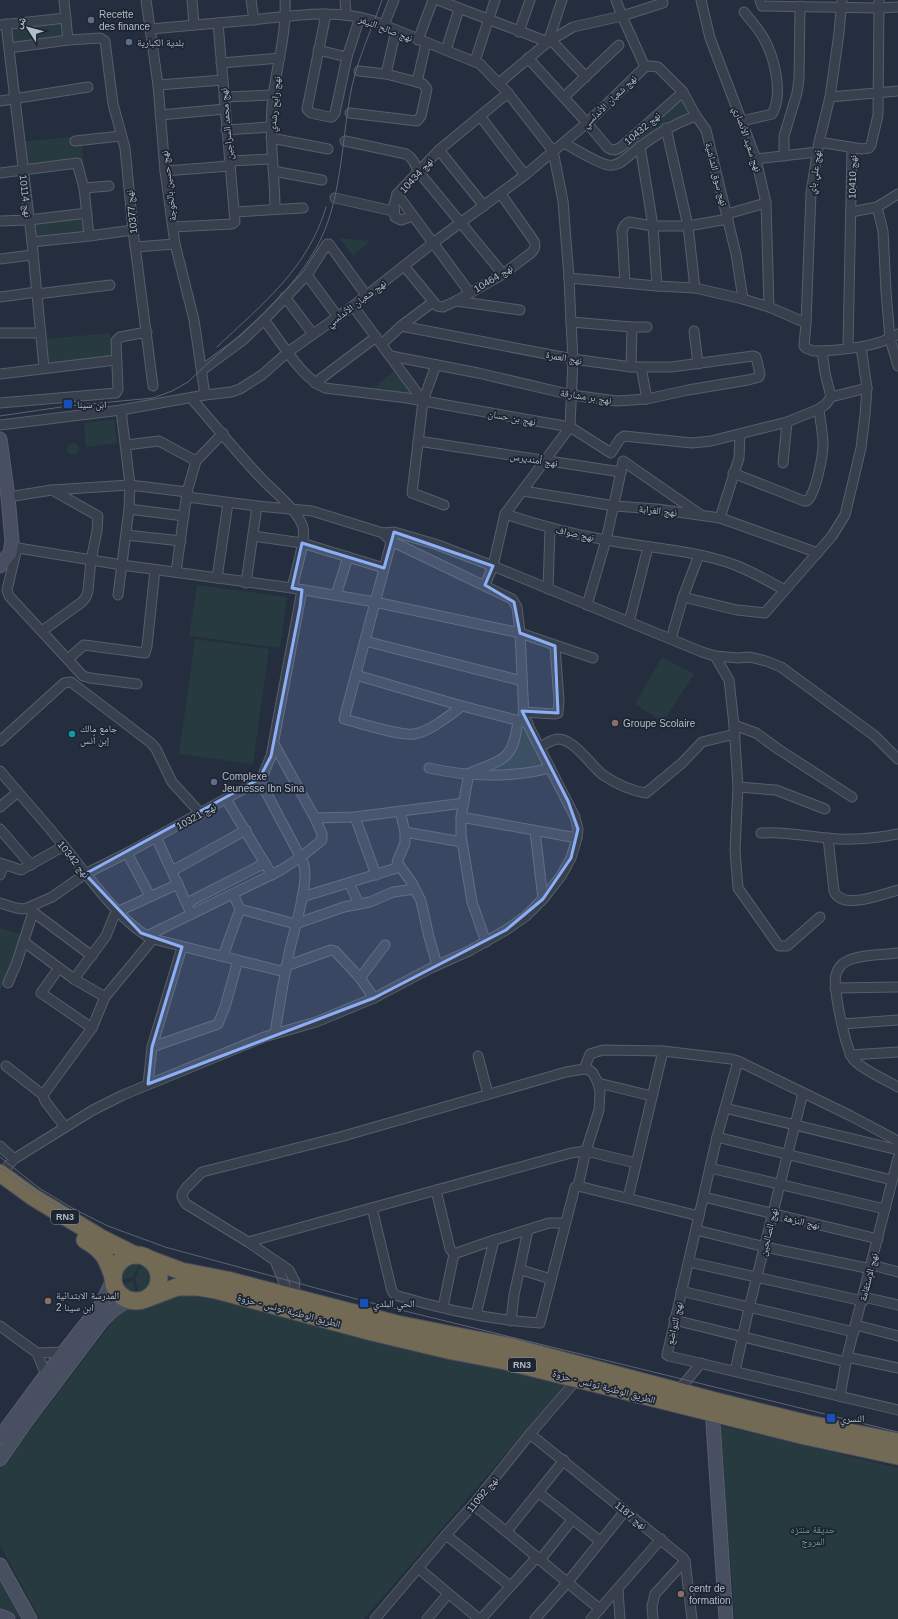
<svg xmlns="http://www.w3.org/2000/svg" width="898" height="1619" viewBox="0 0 898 1619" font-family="Arial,'Noto Naskh Arabic',sans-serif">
  <rect width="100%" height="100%" fill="#252e3e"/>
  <g fill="#273a3f">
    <polygon points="71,20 74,43 8,51 5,28"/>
    <polygon points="683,95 687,103 687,113 664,123 618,160 615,160 614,155"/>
    <polygon points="81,136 84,167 21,173 18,142"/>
    <polygon points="91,209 94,239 29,246 26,215"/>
    <polygon points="339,238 370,241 353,256"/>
    <polygon points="110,333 115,357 49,364 46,339"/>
    <polygon points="397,368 416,395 372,390"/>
    <polygon points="114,420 117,443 86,447 84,423"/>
    <circle cx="73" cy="449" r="6"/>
    <polygon points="197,585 287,597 280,648 189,636"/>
    <polygon points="195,639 269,649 253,764 179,754"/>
    <polygon points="662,657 694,674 663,722 635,704"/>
    <polygon points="522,727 535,746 543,765 526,769 494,769 508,761 514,750"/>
    <polygon points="0,928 24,935 14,961 0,992"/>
    <path d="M132 1262 140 1263 133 1277 118 1281C119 1271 121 1265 132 1262Z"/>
    <path d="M142 1264C154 1274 151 1286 139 1294L135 1278Z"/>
    <polygon points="133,1281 136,1294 125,1292 119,1285"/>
    <polygon points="189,1289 566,1381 557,1394 364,1619 40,1619 0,1545 0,1469 121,1311"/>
    <polygon points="719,1425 898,1468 898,1619 735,1619"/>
    <polygon points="0,1580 21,1619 0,1610"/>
  </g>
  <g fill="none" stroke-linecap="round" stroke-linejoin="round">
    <g stroke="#565e6c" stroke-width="11">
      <g id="street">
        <polyline points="64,0 68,40"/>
        <polyline points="146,0 158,85 165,171 175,244 194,320 205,395"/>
        <polyline points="192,0 194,25"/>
        <polyline points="251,0 254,20"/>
        <polyline points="345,0 346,14"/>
        <polyline points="438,0 548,42 562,0"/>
        <polyline points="616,0 622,16 645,67"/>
        <polyline points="701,0 710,38 756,159 766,203 769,307"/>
        <polyline points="760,0 762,6 879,8 898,7"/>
        <path d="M842 0 839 33 830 97 819 142 811 193 806 323 804 346 806 348 813 351C837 351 878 347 898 334"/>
        <polyline points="326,14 307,109 311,113 329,117 332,117 335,113 347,57 360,17"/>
        <polyline points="6,24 32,242 44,368"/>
        <polyline points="0,25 66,18"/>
        <polyline points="384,25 394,0"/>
        <path d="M151 29C184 26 217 23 251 20 291 16 335 8 374 21L480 64 508 93 553 151 563 201 569 278 571 322"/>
        <polyline points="519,32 530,0"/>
        <polyline points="418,40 433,0"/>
        <polyline points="551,40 586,77"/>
        <polyline points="9,48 68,40 100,38 105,41 113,104 125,148 133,230 153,386"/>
        <polyline points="318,50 347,57"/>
        <polyline points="446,50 459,9"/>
        <polyline points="475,61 495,0"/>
        <polyline points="221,63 280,58"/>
        <polyline points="359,71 386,74 417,82 426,43"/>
        <polyline points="386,74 396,30"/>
        <polyline points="499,83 548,42 573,27 622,16 663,3"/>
        <polyline points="158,85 223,80"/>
        <polyline points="683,92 696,116"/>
        <polyline points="224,97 273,95"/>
        <polyline points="564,97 619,45"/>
        <polyline points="830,97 898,91"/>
        <polyline points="0,101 88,87"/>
        <polyline points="350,113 417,121 421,116 427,89 423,84 417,82"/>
        <polyline points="160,115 225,109"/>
        <polyline points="480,116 525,175"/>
        <path d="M742 121 772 114C784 93 774 56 763 37 758 28 750 20 744 12"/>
        <polyline points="666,128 688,226 695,288"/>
        <polyline points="226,130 271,127"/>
        <polyline points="271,138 328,149"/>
        <polyline points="75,141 121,136"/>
        <path d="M345 141 406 154C413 158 415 164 418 171L503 274"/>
        <polyline points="819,142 862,149 869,148 871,145 878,115 879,0"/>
        <path d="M564 143C575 149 597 163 608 165 617 167 624 160 630 155 651 137 670 125 696 116L706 130 736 254 743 299"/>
        <polyline points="640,146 653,226 657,286"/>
        <polyline points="439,150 484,206"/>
        <polyline points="784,156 784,136 797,93 799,79 800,6"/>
        <polyline points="756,159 817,152"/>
        <polyline points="229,161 272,159"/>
        <polyline points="165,171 230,166"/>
        <polyline points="273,171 322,180"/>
        <polyline points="0,173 77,163 84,188 89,236 133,230"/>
        <polyline points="84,188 109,186"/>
        <polyline points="397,194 394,205 395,217 401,220 413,216"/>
        <polyline points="335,198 393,211"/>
        <polyline points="877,207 883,231 886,291 890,339 898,366"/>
        <path d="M275 209C275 175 269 140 272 106 275 70 287 36 285 0"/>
        <polyline points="234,212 303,208"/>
        <polyline points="851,212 877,207 898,194"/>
        <polyline points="727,214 766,203"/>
        <polyline points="0,221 29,220 87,213"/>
        <polyline points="173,227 232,224 235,222 218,23"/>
        <polyline points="32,242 89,236"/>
        <polyline points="135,247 175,244"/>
        <polyline points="0,259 32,255"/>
        <path d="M404 266 437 306 443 307 456 301 503 274 531 253C535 249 536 246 534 241L501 194"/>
        <polyline points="307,275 338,317"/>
        <polyline points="569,278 657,286 695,288 743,299 769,307 806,323"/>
        <path d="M625 283 622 231C623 226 625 224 629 222L653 226H688L728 219"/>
        <polyline points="470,293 397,194 439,150 508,93"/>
        <polyline points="37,294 110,285"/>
        <path d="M366 295 329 244H327L307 275 264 320C281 341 301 378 325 388L407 398 570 427 611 453 620 439 624 436 692 443 711 441 787 422 819 409 826 404 831 397 867 388"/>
        <polyline points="0,297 37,292"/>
        <polyline points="285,297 313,334"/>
        <polyline points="456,301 520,310"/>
        <polyline points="353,306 423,401"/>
        <polyline points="401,326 433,302"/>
        <polyline points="694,331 698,364"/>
        <polyline points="0,333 41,333"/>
        <polyline points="382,344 401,326 573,359 631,367 671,367 753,356 756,357 760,374 759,377 748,380 688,390 647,399 617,401 572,395 478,373 391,356"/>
        <polyline points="848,348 852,148"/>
        <polyline points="822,351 825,373 831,397"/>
        <polyline points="436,365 423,401 412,493 444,505"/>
        <polyline points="631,367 632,327 647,327"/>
        <polyline points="641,367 647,399"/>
        <polyline points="202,370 243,340 264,320"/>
        <polyline points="0,374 116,360"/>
        <polyline points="315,383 376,337"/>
        <path d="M191 398C215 425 237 453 262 479 273 491 300 512 303 528 306 541 295 574 292 588"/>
        <polyline points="0,403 116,393 118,389 116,341 120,337 147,332"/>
        <path d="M0 425 121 410 205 395 231 392 240 389 262 375 288 352 353 306 433 243 525 175 587 123 645 67 651 66 658 67 683 92 621 147C616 150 613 151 608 148L587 123 528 58"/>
        <polyline points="418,441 621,472 623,461 701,515"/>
        <polyline points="126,445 159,441 196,461 223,433"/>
        <polyline points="783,463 787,422"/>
        <path d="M733 473 804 501H807C816 493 823 456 823 444 823 432 820 421 819 409"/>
        <polyline points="523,491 615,506 657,509 720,518 818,553"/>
        <polyline points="8,497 52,490 130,485 187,492"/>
        <polyline points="129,509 184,516"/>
        <path d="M505 514C538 525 572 534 606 540 649 548 694 550 735 565 753 572 768 581 785 590"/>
        <polyline points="720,518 739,458 740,434"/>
        <polyline points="383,533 394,532 435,544 493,566 702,652 715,656 738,658 750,657 766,661 781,667 875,736 898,759"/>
        <polyline points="126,535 181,541"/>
        <path d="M393 535 344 719C360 723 399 736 414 734 429 732 449 716 462 706"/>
        <polyline points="253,536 302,543 384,568"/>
        <polyline points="12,547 122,565 292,588 375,602 520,633 593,658"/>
        <polyline points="17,548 7,590 9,596 83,676 90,678 137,684"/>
        <polyline points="176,572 187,492 196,461"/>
        <polyline points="217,578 228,503"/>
        <polyline points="246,583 257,506"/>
        <polyline points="485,585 493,566 505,514 570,427 573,359 571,322 632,327"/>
        <polyline points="548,589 550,528"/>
        <polyline points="118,595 129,509 130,485 121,410"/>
        <polyline points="336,595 348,557"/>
        <polyline points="683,597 737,610 765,613 832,536 845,515 861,448 865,415 867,388 861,347"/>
        <polyline points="587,605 606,540 621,472"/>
        <polyline points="629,622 648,547"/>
        <polyline points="42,631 82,602 86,597 88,591 91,560 97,531 98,516 52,490"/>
        <polyline points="671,639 683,597 699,555"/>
        <polyline points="365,641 522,681"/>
        <polyline points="715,656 729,680 734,725 738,787 735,850 738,888 779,946 787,946 820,917"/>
        <polyline points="68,659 84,645 145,653 147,646 155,570"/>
        <polyline points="356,675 462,706 528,723"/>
        <polyline points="523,712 555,714 558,713 559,701 555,646"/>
        <polyline points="734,725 756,733 778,749 852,797"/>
        <polyline points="0,741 64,683 71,682 151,743 156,749 172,782 201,814"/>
        <path d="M540 747C545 744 551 740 557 739 574 738 591 766 603 775 615 783 632 791 646 793L682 763 702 742 735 734"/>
        <path d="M429 768C468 777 512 778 550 768"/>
        <path d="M0 771C21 796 43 820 63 845 85 872 123 926 153 939L285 972"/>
        <path d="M474 771C507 759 513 757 518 721"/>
        <polyline points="469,773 461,817 461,835 472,902 486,942"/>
        <path d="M259 779 303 862C311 881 292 935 288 958 283 983 279 1008 275 1033"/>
        <polyline points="738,787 776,790 825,809"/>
        <polyline points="226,799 272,875"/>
        <polyline points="0,807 18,792"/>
        <polyline points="400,811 405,832 405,843 397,862 412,883 421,901 429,937 437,965"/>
        <polyline points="355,817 376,875"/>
        <polyline points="461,817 577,838"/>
        <polyline points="315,818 355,817 464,803"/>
        <polyline points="0,829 31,865"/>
        <polyline points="535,831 543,899"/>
        <polyline points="405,832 462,842"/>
        <path d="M761 833C783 831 805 836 827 838 852 841 873 839 898 834"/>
        <polyline points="156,837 189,909"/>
        <path d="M828 838 834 891C842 911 882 894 898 890"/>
        <polyline points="127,853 150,896"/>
        <polyline points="0,863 21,870 64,846"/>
        <polyline points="172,871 246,830"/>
        <polyline points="0,875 4,865"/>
        <polyline points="349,883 359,904"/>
        <polyline points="233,894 240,909 295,924 344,907 370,902 393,892 415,889"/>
        <polyline points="302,897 400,867"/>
        <polyline points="0,903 16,908 23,909 27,908 52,897 85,874 127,853 249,786 259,779 263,775 271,756 302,590"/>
        <polyline points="187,903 265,863"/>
        <polyline points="33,912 92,956"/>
        <polyline points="147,936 281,870 301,857 322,840 322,834 315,818 274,744"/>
        <polyline points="24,942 74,979 105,997"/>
        <path d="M898 953C883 955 860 954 847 961 842 963 837 969 836 975 832 985 846 1052 854 1060 863 1070 886 1080 898 1087"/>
        <polyline points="223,956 240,909"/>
        <polyline points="286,966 331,950 335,951 360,978 374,998"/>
        <polyline points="59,968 41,993 92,1028"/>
        <polyline points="360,978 385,945"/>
        <polyline points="74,979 106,936 114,916 119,911 178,884"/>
        <polyline points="8,983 17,962 33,912 27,908"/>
        <polyline points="835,988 898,987"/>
        <polyline points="842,1024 898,1020"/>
        <polyline points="152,1047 218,1024 225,1007 238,960"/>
        <polyline points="850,1055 898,1052"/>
        <polyline points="478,1056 488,1094"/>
        <polyline points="738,1061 717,1137 667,1355 669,1356 898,1410"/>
        <polyline points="6,1066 43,1095"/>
        <polyline points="584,1069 590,1054 603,1050 663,1051 731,1059 738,1061 851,1116 898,1141"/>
        <polyline points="598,1083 652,1096"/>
        <polyline points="148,1084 152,1047 182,947"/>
        <polyline points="725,1108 898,1150"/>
        <polyline points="65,1127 45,1101 43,1095 92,1028 105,997 153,939"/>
        <polyline points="717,1137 892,1180"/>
        <polyline points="0,1146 14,1159"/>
        <polyline points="710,1168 885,1209"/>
        <polyline points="1,1174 14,1159 93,1110 123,1095 264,1037 316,1022 374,998 431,968 469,951 506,930 526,916 543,899 561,876 571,858 577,838 578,829 575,817 524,717 520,633 517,607 512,599 391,541 383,533 312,511 257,506 187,497"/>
        <polyline points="436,1190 450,1249 454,1254 488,1242 549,1223 565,1223"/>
        <polyline points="704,1197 878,1239"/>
        <polyline points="628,1198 663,1051"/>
        <path d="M372 1208 390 1283 392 1291 395 1295C441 1309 492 1320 540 1323L575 1187 578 1186 699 1216"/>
        <polyline points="696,1230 765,1247 871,1269"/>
        <polyline points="248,1242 571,1153 586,1151 636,1163"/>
        <polyline points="275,1261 285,1285 285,1298"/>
        <polyline points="689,1262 863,1301"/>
        <polyline points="872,1265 898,1272"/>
        <polyline points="521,1270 551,1279"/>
        <polyline points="681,1291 854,1332"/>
        <polyline points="864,1297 898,1305"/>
        <polyline points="293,1300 295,1282 289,1270 248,1242 186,1204 182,1197 182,1194 186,1188 202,1172 340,1137 566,1072 584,1069 589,1070 593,1073 598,1083 600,1092 599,1110 586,1151 578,1186"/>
        <polyline points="443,1307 454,1254"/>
        <polyline points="476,1315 494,1240"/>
        <polyline points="674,1320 846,1362"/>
        <polyline points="511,1321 514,1295 528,1230"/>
        <polyline points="856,1325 898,1336"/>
        <polyline points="0,1326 37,1353"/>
        <polyline points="847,1357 898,1368"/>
        <polyline points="735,1371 749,1308 803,1093"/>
        <polyline points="46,1375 37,1353 64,1352"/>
        <polyline points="679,1390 701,1363"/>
        <polyline points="840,1396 847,1357 898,1158"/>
        <polyline points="530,1434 683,1558 685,1561 692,1619"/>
        <polyline points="539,1493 600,1541"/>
        <path d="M473 1505C517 1539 557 1575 600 1609"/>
        <polyline points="507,1531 564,1460"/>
        <polyline points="446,1535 510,1586"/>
        <polyline points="540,1560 572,1520"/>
        <polyline points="418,1568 479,1619"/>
        <polyline points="618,1590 620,1619"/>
        <polyline points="375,1619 446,1535 473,1505 530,1434 579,1377"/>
        <polyline points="427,1619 448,1594"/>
        <polyline points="481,1619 537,1557"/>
        <polyline points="535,1619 567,1583 625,1511"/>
        <polyline points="591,1619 661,1539"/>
        <polyline points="653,1619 652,1606 655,1594 685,1561"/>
      </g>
    </g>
    <g stroke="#565e6c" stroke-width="15">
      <g id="secondary">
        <polyline points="0,439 8,497 12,541 10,553 0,566"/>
        <polyline points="715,1405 713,1423 726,1619"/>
        <polyline points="0,1437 46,1375 101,1305 113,1280"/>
        <polyline points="0,1459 25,1423 102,1321 113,1310 128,1300"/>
        <polyline points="0,1565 30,1619"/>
        <polyline points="0,1616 8,1619"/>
      </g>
    </g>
    <g stroke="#434b59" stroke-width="19">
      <g id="highway">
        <polyline points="0,1173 33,1197 101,1238 135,1255"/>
        <path d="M85 1240C103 1250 107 1258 113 1277"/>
        <circle cx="136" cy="1278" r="23"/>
        <polyline points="149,1259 181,1271 227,1280 397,1324 508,1346 715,1401 809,1424 898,1442"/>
        <polyline points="148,1298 177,1287 198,1287 216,1290 372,1332 452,1351 505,1361 805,1436 898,1456"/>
      </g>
    </g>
    <use href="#street" stroke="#38404e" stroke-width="9"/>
    <use href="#secondary" stroke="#474f61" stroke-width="13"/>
    <use href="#highway" stroke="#736a56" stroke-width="17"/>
    <g stroke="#5b6375" stroke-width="1">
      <path d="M217 347C262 304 308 269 326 207"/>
      <path d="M0 416 68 406 153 398 172 391 188 382C231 340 285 303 315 250 343 203 341 138 352 86 359 56 372 28 382 0"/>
      <polyline points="0,1157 39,1188 74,1209 108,1226 165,1247 360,1300 898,1432"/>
      <polyline points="0,1168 42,1197 85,1221"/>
    </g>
  </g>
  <path fill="#8caef6" fill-opacity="0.2" stroke="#8caef6" stroke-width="3" stroke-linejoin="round" d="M394 532 493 566 485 585 514 602 520 633 555 646 558 713 522 711 568 801 578 829 571 858 543 899 506 930 374 998 148 1084 152 1047 182 947 141 933 85 874 259 779 271 756 300 607 302 590 292 588 302 543 384 568Z"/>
  <g fill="#5c6f8a" stroke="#1d2533" stroke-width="1.5">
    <circle cx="91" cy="20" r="4"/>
    <circle cx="129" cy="42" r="4"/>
    <circle cx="214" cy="782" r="4"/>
  </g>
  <g fill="#1a4fb4" stroke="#1d2533" stroke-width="1.5">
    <rect x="63" y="399" width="10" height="10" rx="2"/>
    <rect x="359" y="1298" width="10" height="10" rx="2"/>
    <rect x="826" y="1413" width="10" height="10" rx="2"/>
  </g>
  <g fill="#8d6e63" stroke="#1d2533" stroke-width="1.5">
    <circle cx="615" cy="723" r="4"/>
    <circle cx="48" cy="1301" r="4"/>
    <circle cx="681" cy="1594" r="4"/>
  </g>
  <circle fill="#0f9aa8" stroke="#1d2533" stroke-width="1.5" cx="72" cy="734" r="4"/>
  <g text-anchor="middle" stroke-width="3.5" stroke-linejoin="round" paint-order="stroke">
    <g fill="#1d2533" stroke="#878e9c" stroke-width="1">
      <rect x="51" y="1210" width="28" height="14" rx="3"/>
      <rect x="508" y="1358" width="28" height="14" rx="3"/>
    </g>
    <g font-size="9" font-weight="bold" fill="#b4bbc9">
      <text x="65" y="1220">RN3</text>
      <text x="522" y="1368">RN3</text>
    </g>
    <g font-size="10" fill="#b4bbc9" stroke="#1d2533" text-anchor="start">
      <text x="99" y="18">Recette<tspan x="99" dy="12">des finance</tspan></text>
      <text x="137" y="46">بلدية الكبارية</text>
      <text x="77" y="408">ابن سينا</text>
      <text x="623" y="727">Groupe Scolaire</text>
      <text x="80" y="732">جامع مالك<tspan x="80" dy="12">إبن أنس</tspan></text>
      <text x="222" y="780">Complexe<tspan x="222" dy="12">Jeunesse Ibn Sina</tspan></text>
      <text x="56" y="1299">المدرسة الابتدائية<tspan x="56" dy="12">ابن سينا 2</tspan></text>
      <text x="373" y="1307">الحي البلدي</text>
      <text x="840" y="1422">النسري</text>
      <text x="689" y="1592">centr de<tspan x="689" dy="12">formation</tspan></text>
    </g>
    <g font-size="10" fill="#b4bbc9" stroke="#1d2533">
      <text transform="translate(386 28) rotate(21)" y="4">نهج صالح النيفر</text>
      <text transform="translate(609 101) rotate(-44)" y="4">نهج شعبان الأندلسي</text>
      <text transform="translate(274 104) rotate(-85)" y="4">نهج رابح رشدي</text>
      <text transform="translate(226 124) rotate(-95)" y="4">نهج محمد السراجين</text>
      <text transform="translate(642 128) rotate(-41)" y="4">نهج 10432</text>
      <text transform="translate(748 139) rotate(71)" y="4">نهج سعيد الأنصاري</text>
      <text transform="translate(814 172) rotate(-82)" y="4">نهج علي باي</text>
      <text transform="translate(717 174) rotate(76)" y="4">نهج سوق الشاشية</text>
      <text transform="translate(416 175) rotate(-48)" y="4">نهج 10434</text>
      <text transform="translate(852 177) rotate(-89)" y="4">نهج 10410</text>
      <text transform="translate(168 186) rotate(-97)" y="4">نهج حسين بالخوجة</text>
      <text transform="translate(26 196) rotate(83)" y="4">نهج 10114</text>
      <text transform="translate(131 212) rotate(-96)" y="4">نهج 10377</text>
      <text transform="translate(493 278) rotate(-32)" y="4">نهج 10464</text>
      <text transform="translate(356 303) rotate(-37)" y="4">نهج شعبان الأندلسي</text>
      <text transform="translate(564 357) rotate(10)" y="4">نهج العمرة</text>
      <text transform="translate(586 396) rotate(9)" y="4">نهج بر مشارقة</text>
      <text transform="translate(512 417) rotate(10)" y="4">نهج بن حسان</text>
      <text transform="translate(534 459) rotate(9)" y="4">نهج أمنديرس</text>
      <text transform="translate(658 510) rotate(6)" y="4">نهج الغرابة</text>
      <text transform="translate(575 533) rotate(12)" y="4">نهج صواف</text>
      <text transform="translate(196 816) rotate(-29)" y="4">نهج 10321</text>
      <text transform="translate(74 859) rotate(51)" y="4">نهج 10342</text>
      <text transform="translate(802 1221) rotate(13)" y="4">نهج النزهة</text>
      <text transform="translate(768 1232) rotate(-76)" y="4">نهج الصالحين</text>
      <text transform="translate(868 1277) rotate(-76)" y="4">نهج الإستقامة</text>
      <text transform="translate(289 1310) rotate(15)" y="4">الطريق الوطنية تونس - حزوة</text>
      <text transform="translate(674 1323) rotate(-77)" y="4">نهج التواضع</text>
      <text transform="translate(604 1386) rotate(15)" y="4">الطريق الوطنية تونس - حزوة</text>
      <text transform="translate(482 1494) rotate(-51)" y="4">نهج 11092</text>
      <text transform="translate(631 1515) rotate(39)" y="4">نهج 1187</text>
    </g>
    <g font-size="10" fill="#6c9979" stroke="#1d2533">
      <text x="813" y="1533">حديقة منتزه<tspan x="813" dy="12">المروج</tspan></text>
    </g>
  </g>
  <g transform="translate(28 28) rotate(306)" stroke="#1d2533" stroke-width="3" paint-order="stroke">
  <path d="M0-3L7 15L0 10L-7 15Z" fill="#b4bbc9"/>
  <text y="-6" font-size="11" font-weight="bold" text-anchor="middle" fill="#b4bbc9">ش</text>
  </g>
</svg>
